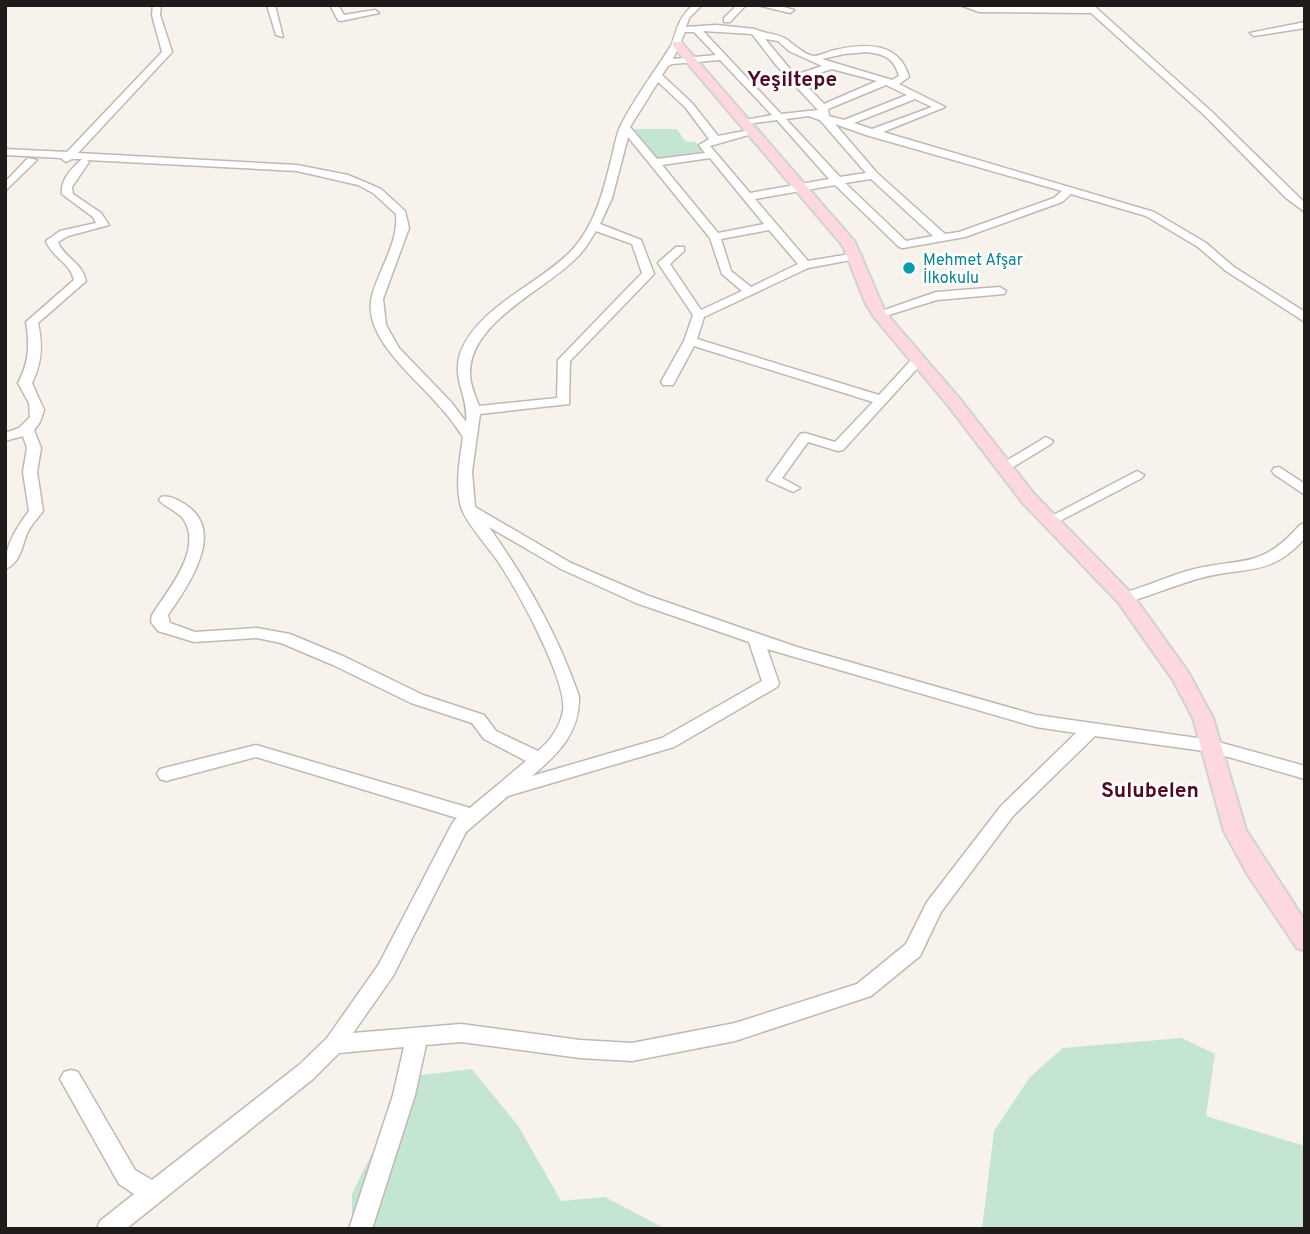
<svg xmlns="http://www.w3.org/2000/svg" width="1310" height="1234" viewBox="0 0 1310 1234" font-family="Overpass,sans-serif">
  <rect width="100%" height="100%" fill="#f8f2ed"/>
  <g fill="#c5e5d3">
    <polygon points="635,129 677,129 685,141 696,142 703,154 658,160 633,133"/>
    <polygon points="1182,1038 1215,1054 1206,1116 1305,1146 1305,1229 982,1229 994,1131 1030,1077 1063,1048"/>
    <polygon points="472,1069 519,1127 561,1201 605,1197 666,1229 352,1229 352,1194 396,1104 422,1075"/>
  </g>
  <g fill="none" stroke-linecap="round" stroke-linejoin="round">
    <g stroke="#bfb9b4" stroke-width="3">
      <g id="minor">
        <path d="M153 5H161L160 15 172 52 78 153 297 165 348 175 381 189 405 211 409 228 383 299 386 325 399 348 451 402 466 422C469 397 452 381 460 354 476 307 542 283 573 249 596 223 604 189 612 156 615 146 616 134 621 125 635 97 656 70 672 44 677 28 679 18 693 5H702L689 18 686 27 716 25 755 29C764 34 777 33 786 39 794 44 804 55 814 56 820 56 829 51 835 50 866 43 899 42 909 77L899 84 945 107 883 132 1154 212 1206 243 1234 267 1305 312V322L1226 271 1198 247 1146 216 1071 194 1062 202 965 237 903 248 899 247 835 185 755 199 808 261 856 253 862 256 856 259 808 268 704 317 697 339 879 395 913 358 918 357 924 361 843 450 838 451 808 442 782 478 800 488 793 492 767 480 800 434 805 433 835 442 873 402 694 346 673 385H663L661 382 684 341 693 315 658 263 660 261 676 247H684V251L670 264 701 310 742 291 722 274 710 238 628 137 612 198 600 224 641 240 654 274 570 361 569 404 480 414 472 472 475 507 571 563 646 595 797 647 1036 715 1211 740 1305 766V779L1211 752 1095 736 1013 816 941 912 920 956 871 996 735 1041 632 1061 580 1058 461 1042 426 1045 415 1095 372 1229H349L393 1095 404 1047 339 1053 313 1079 126 1229H97L100 1221 134 1194 119 1184 64 1086 60 1079 64 1072 71 1070 78 1072 135 1170 152 1180 299 1065 327 1038 379 964 453 822 457 818 256 757 166 781 160 779 157 774 160 769 256 745 470 808 526 761 484 739 472 723 411 703 333 665 281 643 257 638 194 642 158 631 151 622 152 615C167 591 203 550 184 520 178 511 166 508 159 500L161 497C170 495 178 500 186 505 227 532 187 587 168 615L170 623 195 632 257 628 290 634 345 657 423 695 484 715 496 731 538 751C550 741 560 727 563 711 568 681 515 586 497 560 487 546 465 521 461 507 455 484 460 459 463 437 456 427 449 416 440 407 417 379 361 337 372 296 379 269 399 242 396 214L373 193 358 185 297 171 87 160 89 162 72 187 73 194 101 213 109 225 68 236 58 242C64 258 82 262 86 281L38 323C43 344 42 363 32 383L44 410 40 422 34 430 41 448 37 472 43 511C38 518 29 527 26 536 22 548 19 564 5 569 5 546 15 530 29 511L23 472 27 448 23 436 5 441V433L19 428 30 417 29 403 18 383C29 363 30 344 26 322L74 280C70 262 52 258 46 241L60 231 96 223 93 217 62 194C60 180 72 168 82 159H72L66 162 61 158 5 155V149L67 152 162 52 152 15ZM703 31 752 34 776 65 818 110 781 114ZM685 32H694L716 55 673 59ZM765 39 778 41 789 51 822 66 795 75ZM867 52C884 54 894 58 899 76L892 80 822 59 844 54ZM720 60 772 115 740 121V125L777 120 829 179 750 193 710 146 755 133V129L718 136 692 103 662 75 668 66 672 64ZM832 69 877 81 824 104 800 79ZM658 82 685 107 709 139 699 145 705 153 657 159 630 127ZM886 85 907 95 844 120 829 116 828 109ZM915 99 932 107 872 129 854 123ZM808 116 820 120 866 173 840 177 786 119ZM835 124 866 135 1062 191 1054 198 959 232 945 234 877 173ZM710 158 764 224 718 233 662 165ZM871 179 933 236 906 241 845 183ZM769 230 798 264 751 287 731 271 721 239ZM596 231 632 244 642 273 558 360 557 398 479 406C476 397 470 385 470 375 468 320 550 289 581 253 587 247 591 238 596 231ZM489 527 561 569 636 603 749 642 762 681 662 738 532 776C558 754 580 733 579 696 557 633 527 581 489 527ZM767 649 1036 727 1076 733 1001 806 927 902 906 944 857 984 735 1023 632 1043 580 1040 461 1024 353 1033 393 976 466 832 508 796 674 747 777 687 779 683Z"/>
        <polygon points="267,5 275,5 283,37 276,35"/>
        <polygon points="330,5 338,5 344,15 375,10 379,13 341,21 338,20"/>
        <polygon points="737,5 746,5 730,22 724,22 724,18"/>
        <polygon points="757,5 777,5 794,10 790,13"/>
        <polygon points="960,5 1085,7 1084,5 1093,5 1211,111 1305,203 1305,212 1286,198 1204,115 1091,13 979,12"/>
        <polygon points="1305,22 1305,28 1254,36 1250,33"/>
        <polygon points="28,158 37,160 5,191 5,182"/>
        <polygon points="1000,287 1006,291 1004,294 937,300 879,318 873,314 936,292"/>
        <polygon points="1046,437 1053,441 1051,444 1008,470 1003,471 996,467"/>
        <polygon points="1279,467 1305,484 1305,495 1274,474 1272,471 1274,468"/>
        <polygon points="1137,471 1144,475 1142,478 1056,523 1046,523 1044,520"/>
        <path d="M1305 523V538C1269 579 1243 565 1197 579 1173 586 1150 596 1125 603L1117 598 1120 594C1142 588 1164 578 1187 571 1241 556 1258 572 1300 525Z"/>
      </g>
    </g>
    <g stroke="#d2d1d1" stroke-width="4">
      <polygon id="major" points="673,42 681,42 855,242 885,312 959,398 1034,494 1132,594 1188,672 1213,718 1246,830 1305,921 1305,951 1297,948 1248,875 1224,831 1193,718 1173,680 1118,602 1022,502 947,404 874,317 865,302 843,246 673,46"/>
    </g>
    <use href="#minor" fill="#fff" fill-rule="evenodd"/>
    <use href="#major" fill="#fed8e0" fill-rule="evenodd"/>
  </g>
  <circle fill="#0f9aa8" stroke="#fff" stroke-width="2.5" cx="909" cy="268" r="7"/>
  <g text-anchor="middle" stroke-width="5" stroke-linejoin="round" paint-order="stroke">
    <g font-size="16" fill="#0d838f" stroke="#fff" text-anchor="start">
      <text x="923" y="265">Mehmet Afşar<tspan x="923" dy="18">İlkokulu</tspan></text>
    </g>
    <g font-size="21" font-weight="bold" fill="#4f0c27" stroke="#fff">
      <text x="792" y="86">Yeşiltepe</text>
    </g>
    <g font-size="21" font-weight="bold" fill="#4f0c27" stroke="#fff">
      <text x="1150" y="797">Sulubelen</text>
    </g>
  </g>
  <rect width="1310" height="1234" fill="none" stroke="#1e1b1a" stroke-width="14"/>
</svg>
